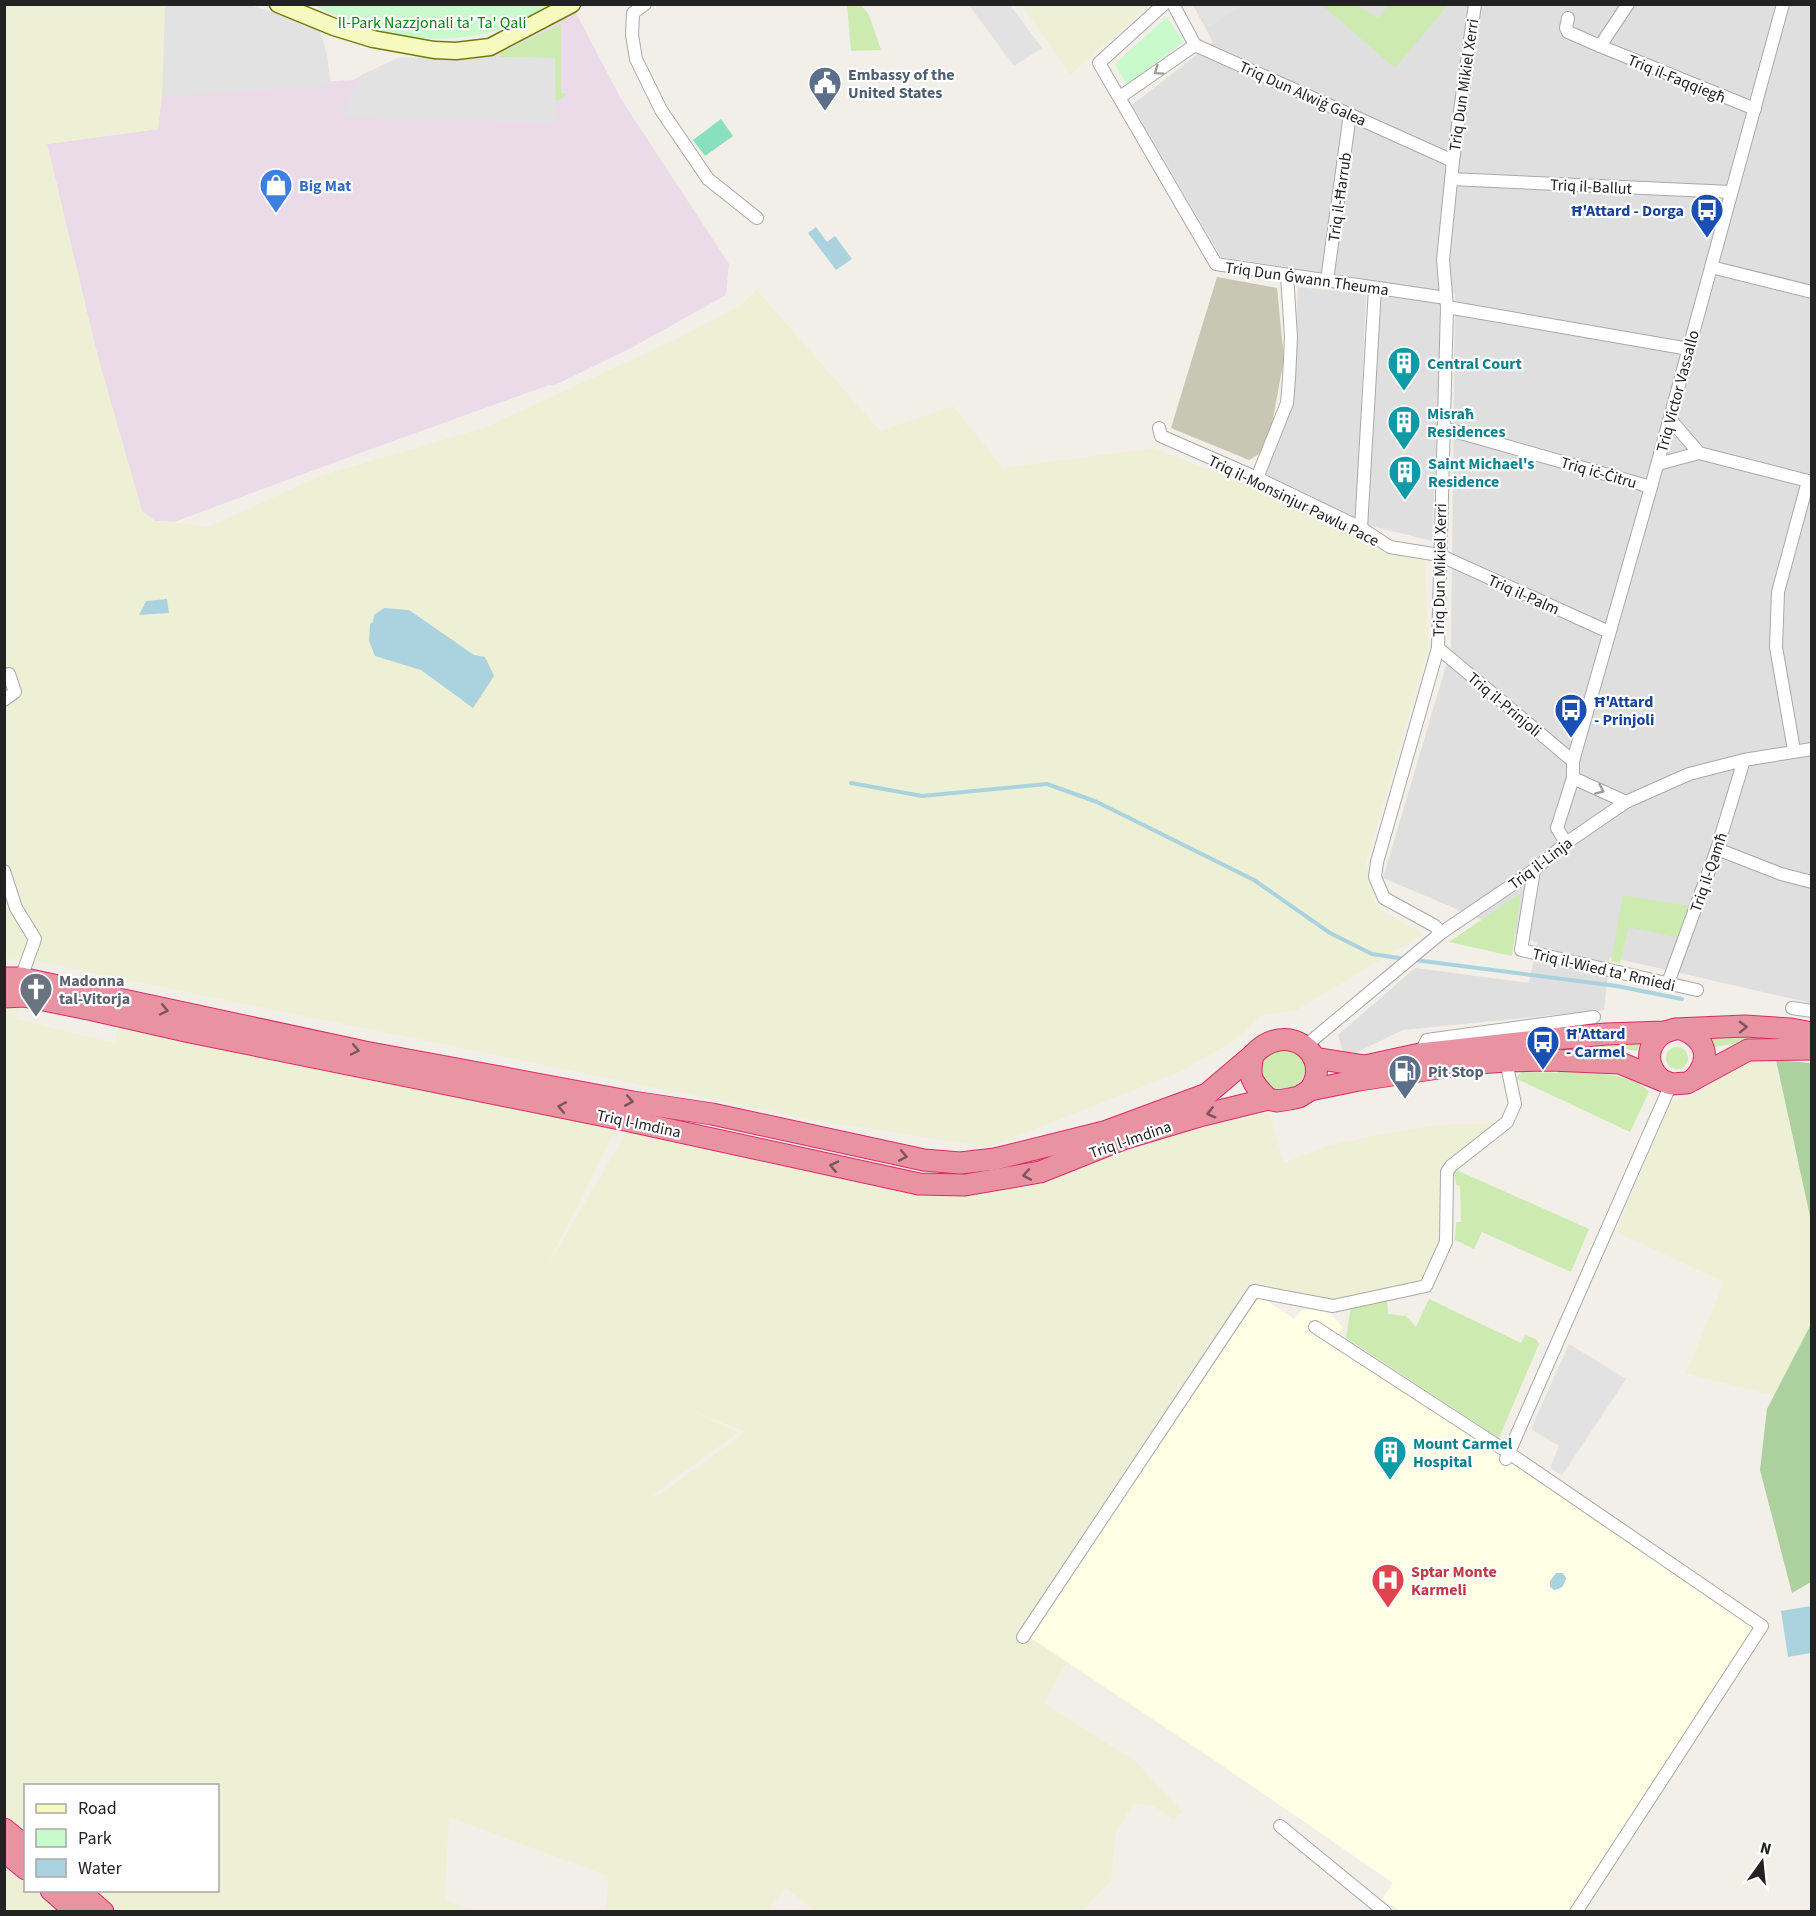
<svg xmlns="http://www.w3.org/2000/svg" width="1816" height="1916" viewBox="0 0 1816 1916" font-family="'Source Sans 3',sans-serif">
  <rect width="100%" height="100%" fill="#f2efe9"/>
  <g fill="#e0dfdf">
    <polygon points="1193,5 1811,5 1811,1003 1610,957 1604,1010 1403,1030 1345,1058 1338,1035 1415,968 1529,983 1537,943 1383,878 1451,649 1455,294 1221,257 1132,105 1213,42"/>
    <polygon points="1298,287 1366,294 1356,523 1261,484 1292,406"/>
    <polygon points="1379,293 1442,304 1432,541 1367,525"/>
  </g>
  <polygon fill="#ebdbe8" points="576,13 621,99 729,264 726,295 631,348 553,386 549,385 352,456 174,522 155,521 142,512 97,354 47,144 158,129 162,91 353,80 398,58 491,55"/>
  <polygon fill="#ffffe5" points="1257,1294 1294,1319 1302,1310 1321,1308 1333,1316 1342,1327 1334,1345 1755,1626 1568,1912 1400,1911 1382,1899 1393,1883 1223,1766 1028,1636"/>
  <polygon fill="#c7c7b4" points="1217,277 1277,288 1284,359 1272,424 1259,454 1249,460 1171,428"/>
  <g fill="#eef0d5" fill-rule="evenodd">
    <polygon points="4,5 165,5 162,96 158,129 47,144 97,354 142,511 155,521 174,522 208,527 320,476 486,427 670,342 738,307 757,290 880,431 953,406 1003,468 1155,448 1339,523 1384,551 1425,559 1428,649 1366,863 1375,902 1385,913 1424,934 1295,1011 1262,1015 1235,1040 1180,1072 989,1147 818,1121 35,961 5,959"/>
    <polygon points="1022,5 1149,5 1070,75"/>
    <path d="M20 1007 16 1019 115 1043 118 1024 616 1129 546 1268 629 1128 948 1194 1046 1178 1202 1127 1269 1113 1284 1163 1324 1147 1371 1136 1435 1125 1502 1123 1447 1159 1439 1184 1442 1230 1430 1270 1418 1282 1332 1302 1258 1286 1250 1280 1245 1292 1028 1636 1066 1663 1044 1703 1135 1761 1182 1811 1174 1820 1152 1805 1133 1804 1116 1832 1111 1881 1082 1911H814L786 1888 767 1911H606L608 1876 449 1817 445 1899 469 1911H120L95 1891 218 1890V1786H26L25 1832 5 1815 4 1009ZM681 1406 745 1432 659 1495 651 1496 739 1432Z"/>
    <polygon points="1774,1056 1811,1221 1812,1324 1774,1396 1686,1373 1724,1282 1616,1232 1670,1102 1694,1095 1707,1084 1738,1064"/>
    <polygon points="4,1867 25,1884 26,1890 34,1891 61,1911 5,1911"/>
  </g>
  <g fill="#cdebb0">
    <polygon points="847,5 861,5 869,15 881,50 851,51"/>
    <polygon points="1322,5 1356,5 1379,18 1388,5 1448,5 1395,68"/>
    <polygon points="561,24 561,93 567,94 560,100 555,101 554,58 500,57 500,53"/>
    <polygon points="1521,893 1512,956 1449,942"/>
    <polygon points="1623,895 1690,906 1678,938 1629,927 1620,963 1611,961"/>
    <polygon points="1749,1033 1788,1037 1787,1042 1754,1040 1715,1047 1709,1036"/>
    <polygon points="1642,1039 1637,1051 1616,1048 1525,1053 1525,1050"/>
    <circle cx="1677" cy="1058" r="11"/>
    <path d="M1292 1049C1295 1052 1300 1056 1302 1059 1317 1085 1271 1105 1262 1076 1260 1073 1261 1066 1261 1062L1270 1050Z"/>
    <path d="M1558 1070C1581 1072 1634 1072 1649 1092L1630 1132 1515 1078 1522 1072 1558 1073Z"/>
    <polygon points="1454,1169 1589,1229 1571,1272 1482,1232 1474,1249 1455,1240 1456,1222 1461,1222 1460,1186 1456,1185"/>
    <polygon points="1387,1298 1388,1314 1406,1316 1416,1327 1429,1299 1521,1343 1525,1335 1536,1339 1539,1344 1499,1438 1346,1338 1351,1306"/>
  </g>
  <g fill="#add19e">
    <polygon points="1776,1060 1811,1063 1811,1221"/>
    <polygon points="1811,1324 1811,1582 1792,1593 1760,1470 1767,1409"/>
  </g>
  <g fill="#c8facc">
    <path d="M311 5H552C497 40 438 47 375 29 353 23 332 13 311 5Z"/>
    <polygon points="1167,17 1183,42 1127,85 1115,64"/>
  </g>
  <polygon fill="#88e0be" points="721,119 733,136 705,156 693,140"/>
  <g fill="#e2e2e2">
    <polygon points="165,5 249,5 285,16 320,31 327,54 331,86 162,96"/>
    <polygon points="969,5 1010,5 1042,48 1014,66"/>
    <polygon points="1193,5 1243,5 1209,27"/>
    <polygon points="500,57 555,58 556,123 356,118 343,116 361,75 398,58"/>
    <polygon points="1569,1344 1626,1379 1562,1475 1550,1468 1559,1446 1531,1429"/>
  </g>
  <g fill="#aad3df">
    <polygon points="816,227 827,242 835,236 852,259 836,270 808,233"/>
    <polygon points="167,599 169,613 139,615 146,601"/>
    <polygon points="384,608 409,610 474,655 485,657 494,676 473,708 421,670 375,656 369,641 370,624 373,622 374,615"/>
    <path d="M1556 1573H1563L1566 1578C1564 1586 1562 1589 1554 1590L1550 1587V1581Z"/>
    <polygon points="1811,1606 1811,1653 1788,1657 1781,1611"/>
  </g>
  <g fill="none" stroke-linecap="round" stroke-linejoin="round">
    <g stroke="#aad3df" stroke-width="4">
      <polyline points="851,783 922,796 1047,784 1097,802 1254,880 1330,933 1372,954 1405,959"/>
      <polyline points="1415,960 1617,986 1682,999"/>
    </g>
    <g stroke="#a9a9a9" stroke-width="14">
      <g id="street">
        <polyline points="645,4 633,13 632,35 636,59 661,110 708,179 757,218"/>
        <polyline points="1164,4 1099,63 1216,264 1446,298"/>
        <polyline points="1173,4 1195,45 1453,161"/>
        <polyline points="1628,4 1600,46 1755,109"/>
        <polyline points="1568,18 1566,28 1568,32 1600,46"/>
        <polyline points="1120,97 1195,45"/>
        <polyline points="1451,179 1731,192"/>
        <polyline points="1711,267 1812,292"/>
        <polyline points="1327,280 1350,114"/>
        <polyline points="1447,307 1689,349"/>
        <polyline points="1670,419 1699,453"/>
        <polyline points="1159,428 1161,436 1257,478 1361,528 1390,547 1439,555 1609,632"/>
        <polyline points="1443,428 1651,487"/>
        <polyline points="1658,464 1699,453 1812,482"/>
        <polyline points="1257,478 1287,403 1289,379 1291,337 1287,275"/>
        <polyline points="1361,528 1375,288"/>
        <polyline points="1438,648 1573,761"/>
        <polyline points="4,700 15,692 9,674"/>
        <polyline points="1794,750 1776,647 1778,592 1808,481"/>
        <polyline points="1573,778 1626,802"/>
        <polyline points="1566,843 1557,828 1573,778 1573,761 1651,487 1783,4"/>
        <polyline points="1717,849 1781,874 1812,882"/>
        <polyline points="1534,870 1521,950 1697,990"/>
        <polyline points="4,871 16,908 35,939 21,978"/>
        <polyline points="1441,933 1435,926 1384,898 1375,877 1377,862 1438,648 1447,307 1443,260 1453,161 1475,4"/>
        <polyline points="1668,983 1717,849 1744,760"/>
        <polyline points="1792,1008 1812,1011"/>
        <polyline points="1304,1047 1441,933 1534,870 1566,843 1626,802 1689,774 1744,760 1812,749"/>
        <polyline points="1420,1054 1427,1040 1594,1017"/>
        <polyline points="1315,1327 1509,1453 1762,1626 1576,1912"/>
        <polyline points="1506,1459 1671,1084"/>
        <polyline points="1023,1637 1254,1291 1333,1306 1426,1286 1446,1242 1447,1172 1451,1166 1507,1122 1515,1104 1506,1061"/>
        <polyline points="1280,1826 1385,1912"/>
      </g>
    </g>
    <g stroke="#707d05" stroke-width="19">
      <polyline id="secondary" points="278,4 334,27 373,39 434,50 456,51 490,47 572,4"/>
    </g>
    <g stroke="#dc2a67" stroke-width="23">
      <g id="highway">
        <path d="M4 978H21L365 1052 633 1102 712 1114 924 1160 960 1163 995 1159 1104 1132 1207 1094 1253 1055C1286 1018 1334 1054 1310 1090"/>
        <polyline points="4,997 24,996 93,1010 190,1032 625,1120 919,1184 965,1185 1040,1172 1123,1139 1203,1115 1268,1099 1277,1101 1290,1099 1299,1097 1310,1090 1359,1080 1465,1064 1506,1061 1551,1060 1620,1063 1671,1084 1687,1083 1748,1050 1812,1049"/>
        <path d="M1684 1030C1707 1040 1711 1060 1694 1079"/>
        <path d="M1253 1055C1248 1080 1252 1082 1268 1099"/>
        <polyline points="1314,1058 1365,1066 1420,1054 1554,1039 1606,1034 1665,1032 1675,1029 1745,1026 1791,1029 1812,1033"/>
        <path d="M1660 1079C1644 1063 1647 1043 1665 1032"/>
        <polyline points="4,1829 26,1847"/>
        <polyline points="4,1851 26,1869"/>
        <polyline points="51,1890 76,1912"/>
        <polyline points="78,1890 103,1912"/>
      </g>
    </g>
    <use href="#street" stroke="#fff" stroke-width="12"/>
    <use href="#secondary" stroke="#f7fabf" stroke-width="16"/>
    <use href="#highway" stroke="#e892a2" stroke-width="21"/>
  </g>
  <defs><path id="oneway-chevron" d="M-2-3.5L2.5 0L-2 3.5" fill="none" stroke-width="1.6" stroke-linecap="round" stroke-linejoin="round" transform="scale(1.5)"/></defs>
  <g stroke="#9c9c9c">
    <use href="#oneway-chevron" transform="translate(1158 71) rotate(145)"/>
    <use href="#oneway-chevron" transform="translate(1600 790) rotate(24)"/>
  </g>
  <g stroke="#7b545c">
    <use href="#oneway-chevron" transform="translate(164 1010) rotate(12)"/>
    <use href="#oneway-chevron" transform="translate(1743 1027) rotate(-1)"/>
    <use href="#oneway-chevron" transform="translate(355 1050) rotate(12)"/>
    <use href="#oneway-chevron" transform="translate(629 1101) rotate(10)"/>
    <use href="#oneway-chevron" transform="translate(562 1107) rotate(-169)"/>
    <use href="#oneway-chevron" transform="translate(1211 1113) rotate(166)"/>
    <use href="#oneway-chevron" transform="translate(903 1156) rotate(11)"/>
    <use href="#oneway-chevron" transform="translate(834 1166) rotate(-167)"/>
    <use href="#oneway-chevron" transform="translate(1027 1175) rotate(170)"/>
  </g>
  <defs>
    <g id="civic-pin" transform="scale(1.725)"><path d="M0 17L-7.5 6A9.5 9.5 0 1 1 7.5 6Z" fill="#5c6f8a" stroke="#fff"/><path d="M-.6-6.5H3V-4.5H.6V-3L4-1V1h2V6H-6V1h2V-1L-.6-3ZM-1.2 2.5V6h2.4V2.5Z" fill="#fff"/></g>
    <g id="shop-pin" transform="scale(1.725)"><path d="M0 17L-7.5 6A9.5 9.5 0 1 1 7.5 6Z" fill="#3f7fe0" stroke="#fff"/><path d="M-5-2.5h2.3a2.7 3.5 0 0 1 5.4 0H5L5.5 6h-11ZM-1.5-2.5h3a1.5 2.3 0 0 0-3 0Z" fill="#fff"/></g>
    <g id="bus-pin" transform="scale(1.725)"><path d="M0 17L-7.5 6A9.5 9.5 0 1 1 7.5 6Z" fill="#1a4fb4" stroke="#fff"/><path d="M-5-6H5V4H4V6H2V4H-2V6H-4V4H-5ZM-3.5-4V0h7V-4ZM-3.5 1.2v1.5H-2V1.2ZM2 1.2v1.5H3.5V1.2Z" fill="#fff"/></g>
    <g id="building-pin" transform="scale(1.725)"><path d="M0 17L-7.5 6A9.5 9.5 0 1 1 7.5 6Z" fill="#0f9aa8" stroke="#fff"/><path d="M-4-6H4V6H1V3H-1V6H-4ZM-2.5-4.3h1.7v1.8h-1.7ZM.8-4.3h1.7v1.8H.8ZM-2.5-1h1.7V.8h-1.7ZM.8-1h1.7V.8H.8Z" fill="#fff"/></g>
    <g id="church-pin" transform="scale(1.725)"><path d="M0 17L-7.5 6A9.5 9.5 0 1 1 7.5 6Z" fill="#6b7280" stroke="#fff"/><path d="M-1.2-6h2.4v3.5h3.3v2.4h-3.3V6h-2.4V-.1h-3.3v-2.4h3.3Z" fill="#fff"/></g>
    <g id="fuel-pin" transform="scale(1.725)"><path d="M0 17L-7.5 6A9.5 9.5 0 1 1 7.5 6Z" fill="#5c6f8a" stroke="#fff"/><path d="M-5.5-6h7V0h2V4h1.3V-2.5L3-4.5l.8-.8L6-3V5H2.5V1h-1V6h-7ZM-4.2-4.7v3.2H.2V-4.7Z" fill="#fff"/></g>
    <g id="hospital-pin" transform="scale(1.725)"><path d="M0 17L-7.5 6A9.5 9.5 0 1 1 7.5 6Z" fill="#e0444e" stroke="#fff"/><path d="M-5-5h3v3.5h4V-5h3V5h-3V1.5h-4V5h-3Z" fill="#fff"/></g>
  </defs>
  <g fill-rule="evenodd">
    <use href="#civic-pin" x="825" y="83"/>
    <use href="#shop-pin" x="276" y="185"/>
    <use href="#bus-pin" x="1707" y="210"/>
    <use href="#building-pin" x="1404" y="363"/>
    <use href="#building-pin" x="1404" y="422"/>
    <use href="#building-pin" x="1405" y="472"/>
    <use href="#bus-pin" x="1571" y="710"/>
    <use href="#church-pin" x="36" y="989"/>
    <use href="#bus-pin" x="1543" y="1042"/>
    <use href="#fuel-pin" x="1405" y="1071"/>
    <use href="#building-pin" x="1390" y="1452"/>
    <use href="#hospital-pin" x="1388" y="1580"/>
  </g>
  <g text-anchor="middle" stroke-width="4.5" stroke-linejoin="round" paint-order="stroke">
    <g font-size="16" fill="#0c8416" stroke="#fff">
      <text x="432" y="28">Il-Park Nazzjonali ta' Ta' Qali</text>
    </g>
    <g font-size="16" font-weight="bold" fill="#4e5e75" stroke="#fff" text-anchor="start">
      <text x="848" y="80">Embassy of the<tspan x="848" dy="18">United States</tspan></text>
      <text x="1428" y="1077">Pit Stop</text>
    </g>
    <g font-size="16" fill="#222" stroke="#fff">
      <text transform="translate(1677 78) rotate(22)" y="6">Triq il-Faqqiegħ</text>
      <text transform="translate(1463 85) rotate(-82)" y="6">Triq Dun Mikiel Xerri</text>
      <text transform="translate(1303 93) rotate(24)" y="6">Triq Dun Alwiġ Galea</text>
      <text transform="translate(1591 186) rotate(3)" y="6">Triq il-Ballut</text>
      <text transform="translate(1339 197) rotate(-82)" y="6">Triq il-Ħarrub</text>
      <text transform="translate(1307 278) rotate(8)" y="6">Triq Dun Ġwann Theuma</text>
      <text transform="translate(1677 391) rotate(-75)" y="6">Triq Victor Vassallo</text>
      <text transform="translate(1599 472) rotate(16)" y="6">Triq iċ-Ċitru</text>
      <text transform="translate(1294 500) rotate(26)" y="6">Triq il-Monsinjur Pawlu Pace</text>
      <text transform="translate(1439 570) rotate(-89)" y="6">Triq Dun Mikiel Xerri</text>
      <text transform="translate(1524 594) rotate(24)" y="6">Triq il-Palm</text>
      <text transform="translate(1505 704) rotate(40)" y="6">Triq il-Prinjoli</text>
      <text transform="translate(1540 863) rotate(-37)" y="6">Triq il-Linja</text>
      <text transform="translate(1708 872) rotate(-71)" y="6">Triq il-Qamħ</text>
      <text transform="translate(1604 969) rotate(13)" y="6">Triq il-Wied ta' Rmiedi</text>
      <text transform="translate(639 1123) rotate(12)" y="6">Triq l-Imdina</text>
      <text transform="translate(1130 1139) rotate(-19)" y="6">Triq l-Imdina</text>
    </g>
    <g font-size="16" font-weight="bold" fill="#366cbe" stroke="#fff" text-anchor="start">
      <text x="299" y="191">Big Mat</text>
    </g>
    <g font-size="16" font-weight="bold" fill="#164399" stroke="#fff" text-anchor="start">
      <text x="1684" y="216" text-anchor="end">Ħ'Attard - Dorga</text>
      <text x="1594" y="707">Ħ'Attard<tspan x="1594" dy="18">- Prinjoli</tspan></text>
      <text x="1566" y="1039">Ħ'Attard<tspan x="1566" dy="18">- Carmel</tspan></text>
    </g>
    <g font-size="16" font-weight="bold" fill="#0d838f" stroke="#fff" text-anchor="start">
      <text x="1427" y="369">Central Court</text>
      <text x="1427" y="419">Misraħ<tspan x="1427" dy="18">Residences</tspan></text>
      <text x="1428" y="469">Saint Michael's<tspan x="1428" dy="18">Residence</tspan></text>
      <text x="1413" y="1449">Mount Carmel<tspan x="1413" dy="18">Hospital</tspan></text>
    </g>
    <g font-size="16" font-weight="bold" fill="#5b616d" stroke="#fff" text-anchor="start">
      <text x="59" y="986">Madonna<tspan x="59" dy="18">tal-Vitorja</tspan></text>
    </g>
    <g font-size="16" font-weight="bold" fill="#be3a42" stroke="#fff" text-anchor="start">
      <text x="1411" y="1577">Sptar Monte<tspan x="1411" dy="18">Karmeli</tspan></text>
    </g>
  </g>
  <rect width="1816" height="1916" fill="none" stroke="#222222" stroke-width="12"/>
  <rect x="24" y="1784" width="195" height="108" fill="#ffffff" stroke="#a7a7a7" stroke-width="1.5"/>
  <rect x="36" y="1804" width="30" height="9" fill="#f7fabf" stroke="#a7a7a7" stroke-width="1.5"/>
  <text x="78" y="1814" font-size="18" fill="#222222">Road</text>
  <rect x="36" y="1829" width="30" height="18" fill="#c8facc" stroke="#a7a7a7" stroke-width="1.5"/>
  <text x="78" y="1844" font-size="18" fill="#222222">Park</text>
  <rect x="36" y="1859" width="30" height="18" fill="#aad3df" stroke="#a7a7a7" stroke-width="1.5"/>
  <text x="78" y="1874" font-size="18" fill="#222222">Water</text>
  <g transform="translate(1762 1862) rotate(15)" stroke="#ffffff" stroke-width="4.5" paint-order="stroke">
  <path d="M0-4.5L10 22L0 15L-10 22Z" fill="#222222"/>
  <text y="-9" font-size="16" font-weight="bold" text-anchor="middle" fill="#222222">N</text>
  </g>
</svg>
